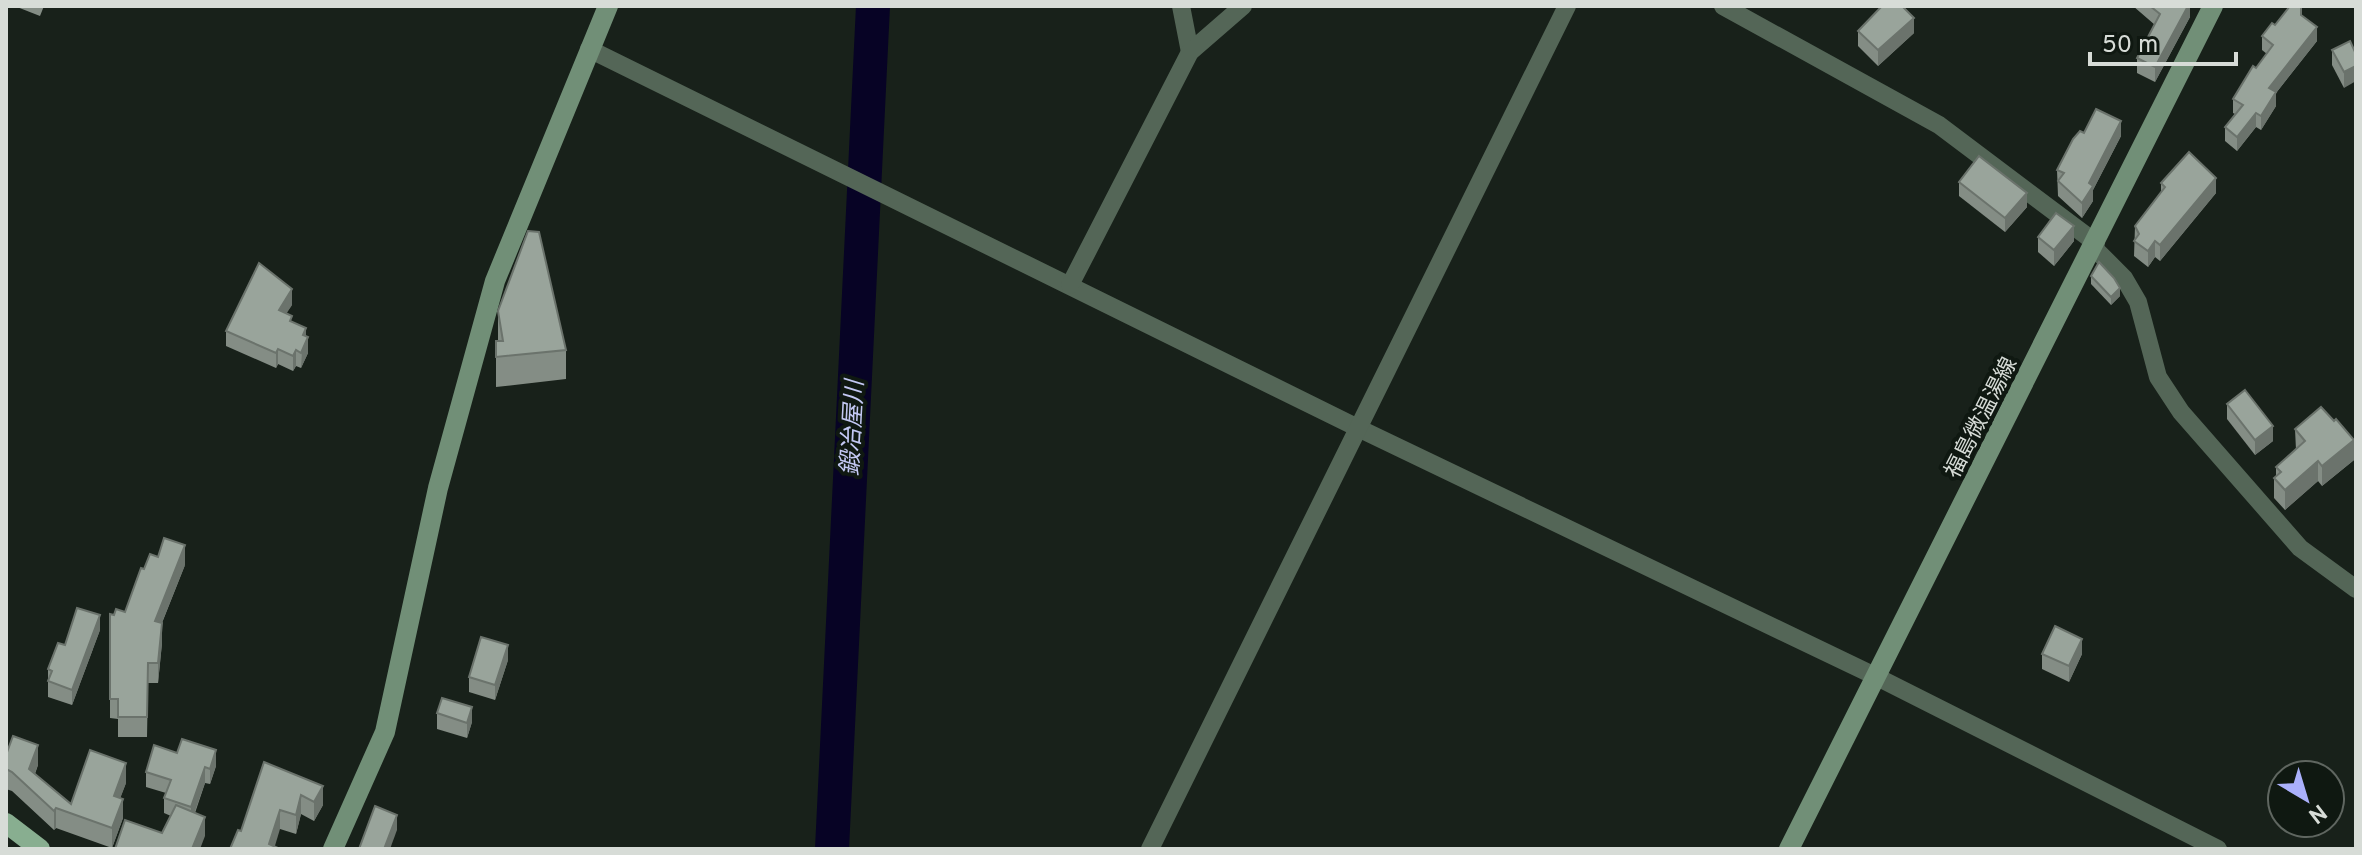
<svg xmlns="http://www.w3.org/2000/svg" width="2362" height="855" viewBox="0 0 2362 855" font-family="Overpass,'Noto Sans JP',sans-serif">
  <rect width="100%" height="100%" fill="#18211a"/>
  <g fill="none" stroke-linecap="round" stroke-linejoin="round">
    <polyline stroke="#070325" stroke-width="34" points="832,849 873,6"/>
    <g stroke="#546657" stroke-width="18">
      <polyline points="1181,6 1190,52"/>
      <polyline points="1723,6 1939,125 2096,243"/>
      <polyline points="589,49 1358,428 1875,676 2218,849"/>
      <polyline points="2094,248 2124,278 2138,302 2158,377 2181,412 2300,548 2356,589"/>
      <polyline points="1070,285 1190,52 1243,6"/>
      <polyline points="1150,849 1567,6"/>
    </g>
    <g stroke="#718f77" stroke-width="20">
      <polyline points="333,849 385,732 438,488 495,281 608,6"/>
      <polyline points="1789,849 2213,6"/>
    </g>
    <polyline stroke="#88ae90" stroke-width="20" points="6,823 40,849"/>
  </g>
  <g fill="#848d85">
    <polygon points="17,6 44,6 40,16 17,7"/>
    <polygon points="2133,6 2190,6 2190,17 2155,82 2137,73 2137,58 2155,25"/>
    <polygon points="2301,15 2317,41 2276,93 2276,106 2261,130 2256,127 2237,151 2225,141 2225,127 2235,114 2233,113 2233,99 2267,54 2262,50 2262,36 2275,25"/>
    <polygon points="1858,31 1914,33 1878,66 1858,46"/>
    <polygon points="2350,41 2344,88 2332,65 2332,50"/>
    <polygon points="2084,133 2121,136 2093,190 2093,201 2082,218 2058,196 2057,170"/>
    <polygon points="1959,182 2027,207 2005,232 1959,196"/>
    <polygon points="2161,183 2216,193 2160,261 2155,257 2148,267 2134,256 2135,226 2161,192"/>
    <polygon points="2038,237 2074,241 2054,266 2038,252"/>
    <polygon points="2091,276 2120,296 2111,305 2091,284"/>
    <polygon points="292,305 286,313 292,322 306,337 308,353 301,368 296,366 293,371 278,364 276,368 226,346 226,331"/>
    <polygon points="498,311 566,350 566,379 496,387 496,341 498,341"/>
    <polygon points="2227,404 2273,441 2255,455 2227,419"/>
    <polygon points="2295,429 2354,460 2322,486 2318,481 2285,510 2274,498 2274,478 2276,476 2276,467 2296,450"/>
    <polygon points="185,565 162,623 162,643 158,683 148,683 147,737 118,737 118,719 110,718 110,614 114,615 125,612"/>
    <polygon points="100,630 72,705 48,697 48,669 65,645"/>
    <polygon points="2042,654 2082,654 2069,682 2042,669"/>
    <polygon points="508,660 495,700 469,692 469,677"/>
    <polygon points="437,713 472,722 467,738 437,729"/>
    <polygon points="6,755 38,765 35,774 71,804 126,783 120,798 123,818 112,848 56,828 54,830 12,791 6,789"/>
    <polygon points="264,762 323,805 314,821 301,814 296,834 280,829 241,831"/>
    <polygon points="216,766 210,784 205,783 195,813 205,836 162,833 171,816 164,813 164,798 166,793 146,787 146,772"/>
  </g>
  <g fill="#6b736c">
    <polygon points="2188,6 2190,6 2190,17 2155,82 2155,67"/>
    <polygon points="1914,18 1914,33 1878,66 1878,50"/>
    <polygon points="2317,27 2317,41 2276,93 2276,106 2261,130 2261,116 2269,88"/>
    <polygon points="2356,66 2356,81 2344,88 2344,72"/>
    <polygon points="2256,113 2256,127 2237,151 2237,137"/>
    <polygon points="2121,121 2121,136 2093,190 2093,201 2082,218 2082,203 2089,183"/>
    <polygon points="2216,178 2216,193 2160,261 2160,245"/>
    <polygon points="2027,193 2027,207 2005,232 2005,218"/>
    <polygon points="2074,226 2074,241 2054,266 2054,250"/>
    <polygon points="2155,241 2155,257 2148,267 2148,251"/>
    <polygon points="2120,288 2120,296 2111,305 2111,297"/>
    <polygon points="292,289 292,305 279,325 279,310"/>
    <polygon points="306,328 306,342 308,337 308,353 301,368 303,335"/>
    <polygon points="278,349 278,364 276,368 276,353"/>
    <polygon points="296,350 296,366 293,371 293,356"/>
    <polygon points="2273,426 2273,441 2255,455 2255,440"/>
    <polygon points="2354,440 2354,460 2322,486 2322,466"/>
    <polygon points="2318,461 2318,481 2285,510 2285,490"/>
    <polygon points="185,545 185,565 155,640 155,621"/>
    <polygon points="100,615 100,630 72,705 72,690"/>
    <polygon points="162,623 162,643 158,683 158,663"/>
    <polygon points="2082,639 2082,654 2069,682 2069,666"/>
    <polygon points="508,645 508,660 495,700 495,685"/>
    <polygon points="472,707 472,722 467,738 467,723"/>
    <polygon points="38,745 38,765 29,788 29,769"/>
    <polygon points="216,750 216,766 210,784 210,769"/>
    <polygon points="126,763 126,783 114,815 114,796"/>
    <polygon points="205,767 205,783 191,822 191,807"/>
    <polygon points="323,786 323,805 314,821 314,802"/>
    <polygon points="301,795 301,814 296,834 296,815"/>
    <polygon points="123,799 123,818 112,848 112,828"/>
    <polygon points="56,808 56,828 54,830 54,811"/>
    <polygon points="280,810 280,829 274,849 269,844"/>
    <polygon points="397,815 397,830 390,849 384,849"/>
    <polygon points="205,817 205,836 200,849 192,849"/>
  </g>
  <g fill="#99a49b" stroke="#6b736c" stroke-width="2">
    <polygon points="1882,6 1902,6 1914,18 1878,50 1858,31"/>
    <polygon points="2150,6 2188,6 2155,67 2137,58 2160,14"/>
    <polygon points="2290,6 2301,6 2301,15 2317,27 2269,88 2276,92 2261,116 2256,113 2237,137 2225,127 2243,105 2233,99 2253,66 2256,68 2273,45 2262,36 2272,23 2275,25"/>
    <polygon points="2350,41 2356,54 2356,66 2344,72 2332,50"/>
    <polygon points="2096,109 2121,121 2089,183 2093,186 2082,203 2058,181 2064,173 2057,170 2073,139 2080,131 2084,133"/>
    <polygon points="2189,152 2216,178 2160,245 2155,241 2148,251 2134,241 2139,234 2135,226 2165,187 2161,183"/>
    <polygon points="1979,156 2027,193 2005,218 1959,182"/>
    <polygon points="2056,213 2074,226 2054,250 2038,237"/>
    <polygon points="528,231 539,232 566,350 496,357 496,341 503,341 498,311"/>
    <polygon points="2099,262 2114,278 2120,288 2111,297 2091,276"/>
    <polygon points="259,263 292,289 279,310 292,316 290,321 306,328 303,335 308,337 301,353 296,350 293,356 278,349 276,353 226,331"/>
    <polygon points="2245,390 2273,426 2255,440 2227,404"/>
    <polygon points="2321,407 2334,421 2336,419 2354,440 2322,466 2318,461 2285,490 2274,478 2281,472 2276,467 2305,441 2295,429"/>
    <polygon points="164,538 185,545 155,621 162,623 158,663 148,663 147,717 118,717 118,699 110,699 110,614 114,615 116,609 125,612 141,568 144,569 150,554 158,557"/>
    <polygon points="77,608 100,615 72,690 48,681 52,671 48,669 58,643 65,645"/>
    <polygon points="2055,626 2082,639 2069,666 2042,654"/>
    <polygon points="481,637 508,645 495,685 469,677"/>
    <polygon points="442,698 472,707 467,723 437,713"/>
    <polygon points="13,736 38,745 29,769 71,804 90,750 126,763 114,796 123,799 112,828 56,808 54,811 12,772 6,769 6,755"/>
    <polygon points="182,739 216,750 210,769 205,767 191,807 164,798 171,780 146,772 154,745 177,753"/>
    <polygon points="264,762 323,786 314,802 301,795 296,815 280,810 269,844 280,849 230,849 238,830 241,831"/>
    <polygon points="176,805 205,817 192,849 115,849 125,820 162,833"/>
    <polygon points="375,806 397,815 384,849 359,849"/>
  </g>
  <g text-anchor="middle" stroke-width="8" stroke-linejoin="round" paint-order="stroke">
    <g font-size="22" fill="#d7dcd7" stroke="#0f1811">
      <text transform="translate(1980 417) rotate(-63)" y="8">福島微温湯線</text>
    </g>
    <g font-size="24" font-style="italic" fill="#c3c8f3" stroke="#0f1811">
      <text transform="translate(852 428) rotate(-87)" y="8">鍛冶屋川</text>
    </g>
  </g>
  <rect width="2362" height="855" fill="none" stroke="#d7dcd7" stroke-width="16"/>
  <g transform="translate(2306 799) rotate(142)"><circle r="38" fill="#0f1811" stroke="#5f6660" stroke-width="2"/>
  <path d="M0-6L14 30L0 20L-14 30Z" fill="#aab0fb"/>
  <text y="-12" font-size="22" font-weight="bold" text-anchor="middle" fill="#d7dcd7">N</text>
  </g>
  <path d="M2090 52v12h146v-12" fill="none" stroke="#d7dcd7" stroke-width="4"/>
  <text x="2102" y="52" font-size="24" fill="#d7dcd7" stroke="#0f1811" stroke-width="6" paint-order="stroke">50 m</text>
</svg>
